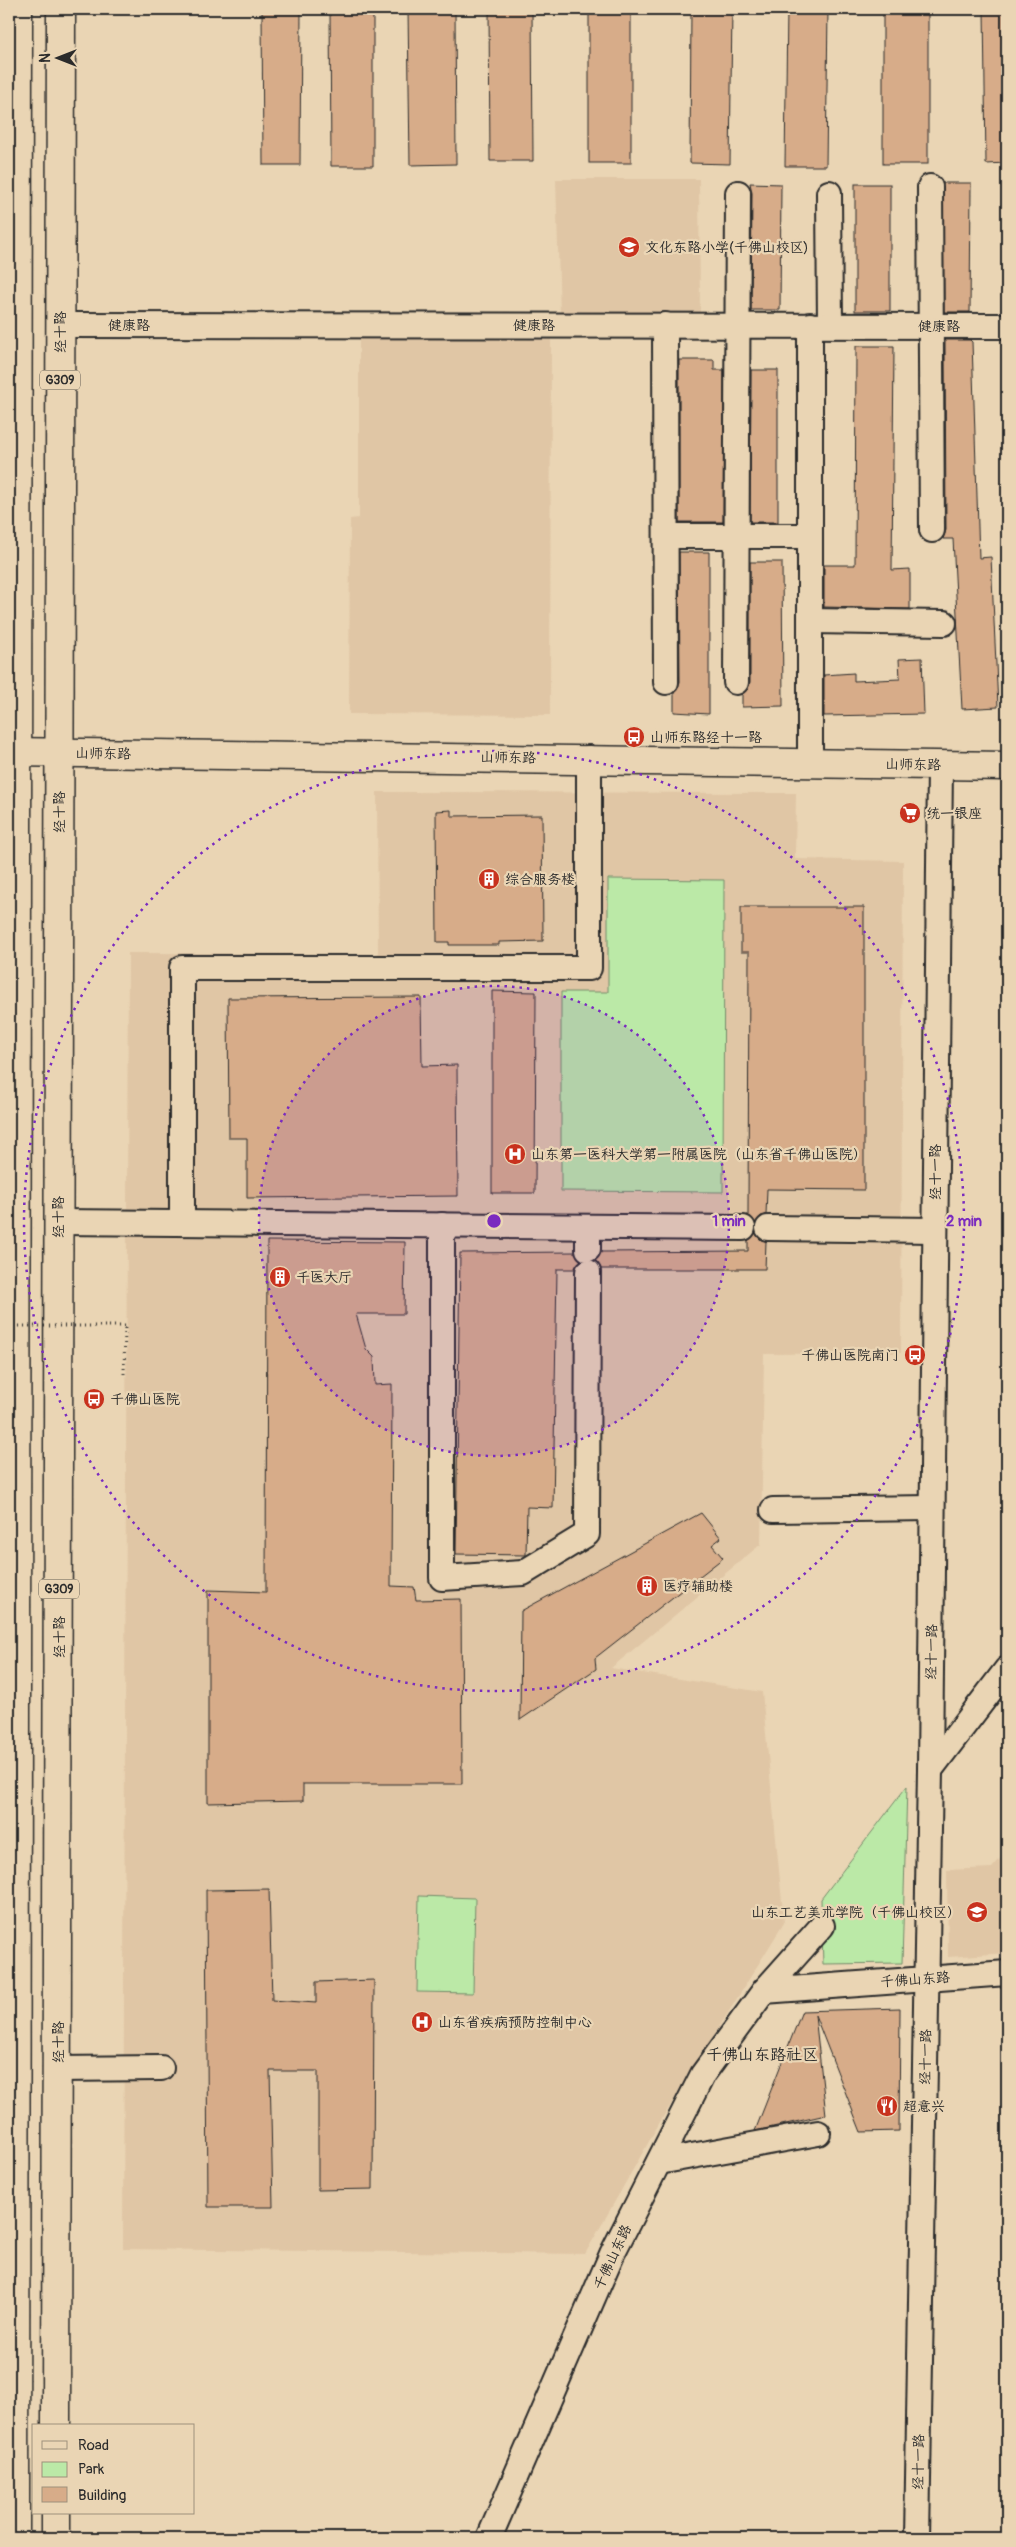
<svg xmlns="http://www.w3.org/2000/svg" width="1016" height="2547" viewBox="0 0 1016 2547" font-family="Pangolin,'LXGW WenKai TC',sans-serif">
  <rect width="100%" height="100%" fill="#ead5b4"/>
  <filter id="ink" filterUnits="userSpaceOnUse"><feTurbulence type="fractalNoise" baseFrequency=".02" numOctaves="2"/><feDisplacementMap in="SourceGraphic" scale="10" xChannelSelector="R" yChannelSelector="G"/><feConvolveMatrix kernelMatrix="1 2 1 2 8 2 1 2 1" color-interpolation-filters="sRGB"/></filter>
  <g filter="url(#ink)">
    <g fill="#e0c6a5">
      <polygon points="556,179 699,179 700,314 560,315"/>
      <polygon points="359,337 551,338 550,715 349,714 350,519 359,518"/>
      <polygon points="377,792 796,793 795,859 903,861 901,1353 764,1354 761,1544 611,1668 762,1692 784,1923 660,2122 585,2254 123,2249 128,953 378,954"/>
      <polygon points="1007,1851 1007,1953 948,1957 947,1870 992,1868"/>
    </g>
    <g fill="#bbe9a7" stroke="#738a69">
      <polygon points="608,879 724,880 723,1192 561,1191 561,992 608,992"/>
      <polygon points="907,1786 902,1963 823,1964 821,1899"/>
      <polygon points="419,1896 475,1898 473,1993 417,1992"/>
    </g>
    <g fill="#d7ac89" stroke="#2b2b2b">
      <polygon points="262,9 301,9 300,165 263,165"/>
      <polygon points="330,9 373,9 373,166 331,166"/>
      <polygon points="408,9 455,9 456,164 410,165"/>
      <polygon points="489,9 532,9 533,161 490,161"/>
      <rect x="589" y="9" width="42" height="154"/>
      <polygon points="691,9 732,9 730,164 690,163"/>
      <polygon points="787,9 828,9 826,166 785,166"/>
      <rect x="883" y="9" width="45" height="155"/>
      <polygon points="984,9 1007,9 1007,163 986,164"/>
      <polygon points="750,183 781,184 780,310 751,310 752,193"/>
      <polygon points="943,183 971,183 970,312 944,312"/>
      <rect x="855" y="184" width="35" height="127"/>
      <polygon points="945,340 970,340 972,342 979,558 991,557 998,707 962,709 953,539 943,539 946,530"/>
      <polygon points="856,346 894,346 892,570 910,569 910,609 824,607 824,565 855,565"/>
      <polygon points="679,360 714,360 714,370 724,370 723,522 679,522"/>
      <polygon points="751,370 778,370 778,522 750,522"/>
      <polygon points="679,552 709,552 709,714 674,712 674,693 680,682"/>
      <polygon points="750,562 782,562 783,706 742,707 742,694 748,689 750,682"/>
      <polygon points="922,658 924,714 824,716 824,675 854,673 854,681 900,679 899,659"/>
      <polygon points="451,810 451,816 542,815 543,941 499,942 499,945 449,945 449,942 437,942 436,811"/>
      <polygon points="741,907 864,907 864,1190 767,1189 766,1215 761,1216 756,1223 748,1216 749,952 741,952"/>
      <polygon points="492,991 536,992 535,1193 492,1193"/>
      <polygon points="421,997 422,1066 457,1065 458,1196 247,1198 247,1138 229,1138 228,998"/>
      <polygon points="755,1233 761,1240 766,1241 765,1269 601,1269 595,1260 601,1252 748,1251 748,1241"/>
      <polygon points="267,1241 405,1242 404,1314 356,1314 366,1349 374,1357 375,1385 392,1384 391,1586 414,1587 416,1600 461,1599 462,1784 303,1784 303,1801 208,1803 208,1590 266,1592"/>
      <polygon points="575,1252 581,1261 575,1269 557,1269 553,1508 527,1507 526,1555 456,1554 460,1253"/>
      <polygon points="701,1513 721,1538 712,1545 723,1558 595,1658 596,1669 520,1720 521,1611"/>
      <polygon points="269,1889 272,2000 316,2003 316,1982 374,1980 373,2189 318,2190 318,2071 270,2071 273,2207 208,2207 206,1890"/>
      <polygon points="900,2008 899,2131 861,2132 815,2015 826,2115 755,2131 802,2011"/>
    </g>
    <g fill="none" stroke-linecap="round" stroke-linejoin="round">
      <g stroke="#2b2b2b" stroke-width="28">
        <g id="minor">
          <polyline points="930,187 932,530"/>
          <polyline points="829,193 830,325"/>
          <polyline points="60,325 1007,326"/>
          <polyline points="665,325 666,682"/>
          <polyline points="810,325 810,762"/>
          <polyline points="666,536 810,536"/>
          <polyline points="810,621 944,623"/>
          <polyline points="736,682 738,193"/>
          <polyline points="58,1222 743,1228"/>
          <polyline points="182,1223 182,968 589,968 589,758"/>
          <polyline points="442,1225 442,1578 523,1573 587,1534 588,1272"/>
          <polyline points="588,1227 588,1249"/>
          <polyline points="768,1228 935,1230"/>
          <polyline points="773,1510 932,1508"/>
          <polyline points="930,1770 1007,1669"/>
          <polyline points="764,1991 1007,1973"/>
          <polyline points="57,2069 161,2068"/>
          <polyline points="659,2162 818,2133"/>
          <polyline points="489,2538 612,2254 703,2074 764,1991 822,1926"/>
          <polyline points="917,2538 930,1770 940,765"/>
        </g>
      </g>
      <g stroke="#2b2b2b" stroke-width="31">
        <polyline id="major" points="9,752 1007,766"/>
      </g>
      <g stroke="#2b2b2b" stroke-width="31">
        <g id="highway">
          <path d="M56 2426C59 1620 58 814 61 9"/>
          <polyline points="15,2538 18,9"/>
          <polyline points="56,2538 56,2513"/>
        </g>
      </g>
      <polyline stroke="#2b2b2b" stroke-width="3" stroke-dasharray="1 4" stroke-linecap="butt" points="124,1374 125,1326"/>
      <use href="#minor" stroke="#ead5b4" stroke-width="24"/>
      <use href="#major" stroke="#ead5b4" stroke-width="28"/>
      <use href="#highway" stroke="#ead5b4" stroke-width="28"/>
      <polyline stroke="#2b2b2b" stroke-width="3" stroke-dasharray="1 4" stroke-linecap="butt" points="9,1326 125,1326"/>
    </g>
  </g>
  <circle cx="494" cy="1221" r="235" fill="#7b2cbf" fill-opacity=".12"/>
  <g fill="none" stroke="#7b2cbf" stroke-width="2.5" stroke-dasharray="2.5 5">
    <circle cx="494" cy="1221" r="235"/>
    <circle cx="494" cy="1221" r="470"/>
  </g>
  <defs>
    <g id="school-disc" transform="scale(1.125)"><circle r="9.5" fill="#c8321e" stroke="#ead5b4"/><path d="M0-5L7-2L0 1L-7-2ZM-4 1L0 2.5L4 1V4Q0 6-4 4Z" fill="#fff"/></g>
    <g id="bus-disc" transform="scale(1.125)"><circle r="9.5" fill="#c8321e" stroke="#ead5b4"/><path d="M-5-6H5V4H4V6H2V4H-2V6H-4V4H-5ZM-3.5-4V0h7V-4ZM-3.5 1.2v1.5H-2V1.2ZM2 1.2v1.5H3.5V1.2Z" fill="#fff"/></g>
    <g id="supermarket-disc" transform="scale(1.125)"><circle r="9.5" fill="#c8321e" stroke="#ead5b4"/><path d="M-6-5.5h2.5l.6 2H6L4.5 2H-2.5L-4.4-4H-6ZM-1.5 3.2a1.3 1.3 0 1 0 .1 0ZM3 3.2a1.3 1.3 0 1 0 .1 0Z" fill="#fff"/></g>
    <g id="building-disc" transform="scale(1.125)"><circle r="9.5" fill="#c8321e" stroke="#ead5b4"/><path d="M-4-6H4V6H1V3H-1V6H-4ZM-2.5-4.3h1.7v1.8h-1.7ZM.8-4.3h1.7v1.8H.8ZM-2.5-1h1.7V.8h-1.7ZM.8-1h1.7V.8H.8Z" fill="#fff"/></g>
    <g id="hospital-disc" transform="scale(1.125)"><circle r="9.5" fill="#c8321e" stroke="#ead5b4"/><path d="M-5-5h3v3.5h4V-5h3V5h-3V1.5h-4V5h-3Z" fill="#fff"/></g>
    <g id="university-disc" transform="scale(1.125)"><circle r="9.5" fill="#c8321e" stroke="#ead5b4"/><path d="M0-5L7-2L0 1L-7-2ZM-4 1L0 2.5L4 1V4Q0 6-4 4Z" fill="#fff"/></g>
    <g id="restaurant-disc" transform="scale(1.125)"><circle r="9.5" fill="#c8321e" stroke="#ead5b4"/><path d="M-5-6h1v4h1v-4h1v4h1v-4h1v5L-1.5 .5V6h-2V.5L-5-1ZM5-6V6H3V1.5H1.5Q1.5-4 5-6Z" fill="#fff"/></g>
  </defs>
  <g fill-rule="evenodd">
    <use href="#school-disc" x="629" y="247"/>
    <use href="#bus-disc" x="634" y="737"/>
    <use href="#supermarket-disc" x="910" y="813"/>
    <use href="#building-disc" x="489" y="879"/>
    <use href="#hospital-disc" x="515" y="1154"/>
    <use href="#building-disc" x="280" y="1277"/>
    <use href="#bus-disc" x="915" y="1355"/>
    <use href="#bus-disc" x="94" y="1399"/>
    <use href="#building-disc" x="647" y="1586"/>
    <use href="#university-disc" x="977" y="1912"/>
    <use href="#hospital-disc" x="422" y="2022"/>
    <use href="#restaurant-disc" x="887" y="2106"/>
  </g>
  <g text-anchor="middle" stroke-width="4.5" stroke-linejoin="round" paint-order="stroke">
    <g fill="#ead5b4" stroke="#645e54" stroke-width="1">
      <rect x="40" y="370.5" width="40" height="19" rx="4"/>
      <rect x="39" y="1579.5" width="40" height="19" rx="4"/>
    </g>
    <g font-size="12" font-weight="bold" fill="#2b2b2b">
      <text x="60" y="384">G309</text>
      <text x="59" y="1593">G309</text>
    </g>
    <g font-size="14" fill="#2b2b2b" stroke="#ead5b4" text-anchor="start">
      <text x="645" y="252">文化东路小学(千佛山校区)</text>
      <text x="650" y="742">山师东路经十一路</text>
      <text x="926" y="818">统一银座</text>
      <text x="505" y="884">综合服务楼</text>
      <text x="531" y="1159">山东第一医科大学第一附属医院（山东省千佛山医院）</text>
      <text x="296" y="1282">千医大厅</text>
      <text x="899" y="1360" text-anchor="end">千佛山医院南门</text>
      <text x="110" y="1404">千佛山医院</text>
      <text x="663" y="1591">医疗辅助楼</text>
      <text x="961" y="1917" text-anchor="end">山东工艺美术学院（千佛山校区）</text>
      <text x="438" y="2027">山东省疾病预防控制中心</text>
      <text x="903" y="2111">超意兴</text>
    </g>
    <g font-size="14" fill="#2b2b2b" stroke="#ead5b4">
      <text x="129" y="330">健康路</text>
      <text x="534" y="330">健康路</text>
      <text x="939" y="331">健康路</text>
      <text transform="translate(60 332) rotate(-90)" y="5">经十路</text>
      <text transform="translate(103 753) rotate(1)" y="5">山师东路</text>
      <text transform="translate(508 757) rotate(1)" y="5">山师东路</text>
      <text transform="translate(913 764) rotate(1)" y="5">山师东路</text>
      <text transform="translate(59 812) rotate(-90)" y="5">经十路</text>
      <text transform="translate(935 1172) rotate(-90)" y="5">经十一路</text>
      <text transform="translate(58 1217) rotate(-90)" y="5">经十路</text>
      <text transform="translate(59 1637) rotate(-90)" y="5">经十路</text>
      <text transform="translate(931 1652) rotate(-89)" y="5">经十一路</text>
      <text transform="translate(915 1979) rotate(-4)" y="5">千佛山东路</text>
      <text transform="translate(58 2042) rotate(-90)" y="5">经十路</text>
      <text transform="translate(925 2057) rotate(-89)" y="5">经十一路</text>
      <text transform="translate(612 2257) rotate(-65)" y="5">千佛山东路</text>
      <text transform="translate(918 2462) rotate(-89)" y="5">经十一路</text>
    </g>
    <g font-size="16" fill="#2b2b2b" stroke="#ead5b4">
      <text x="762" y="2060">千佛山东路社区</text>
    </g>
  </g>
  <circle cx="494" cy="1221" r="8" fill="#7b2cbf" stroke="#ead5b4" stroke-width="2.5"/>
  <g font-size="15" text-anchor="middle" font-weight="bold" fill="#7b2cbf" stroke="#ead5b4" stroke-width="4.5" stroke-linejoin="round" paint-order="stroke">
    <text x="729" y="1226">1 min</text>
    <text x="964" y="1226">2 min</text>
  </g>
  <rect width="1016" height="2547" fill="none" stroke="#ead5b4" stroke-width="30"/>
  <rect x="15" y="15" width="986" height="2517" fill="none" stroke="#2b2b2b" stroke-width="2" filter="url(#ink)"/>
  <rect x="32" y="2424" width="162" height="90" fill="#ead5b4" stroke="#9e917d"/>
  <rect x="42" y="2441" width="25" height="8" fill="#ead5b4" stroke="#9e917d"/>
  <text x="78" y="2450" font-size="15" fill="#2b2b2b">Road</text>
  <rect x="42" y="2462" width="25" height="15" fill="#bbe9a7" stroke="#9e917d"/>
  <text x="78" y="2474" font-size="15" fill="#2b2b2b">Park</text>
  <rect x="42" y="2487" width="25" height="15" fill="#d7ac89" stroke="#9e917d"/>
  <text x="78" y="2500" font-size="15" fill="#2b2b2b">Building</text>
  <g transform="translate(58 58) rotate(270)" stroke="#ead5b4" stroke-width="4" paint-order="stroke">
  <path d="M0-4L9 19L0 12L-9 19Z" fill="#2b2b2b"/>
  <text y="-8" font-size="14" font-weight="bold" text-anchor="middle" fill="#2b2b2b">N</text>
  </g>
</svg>
